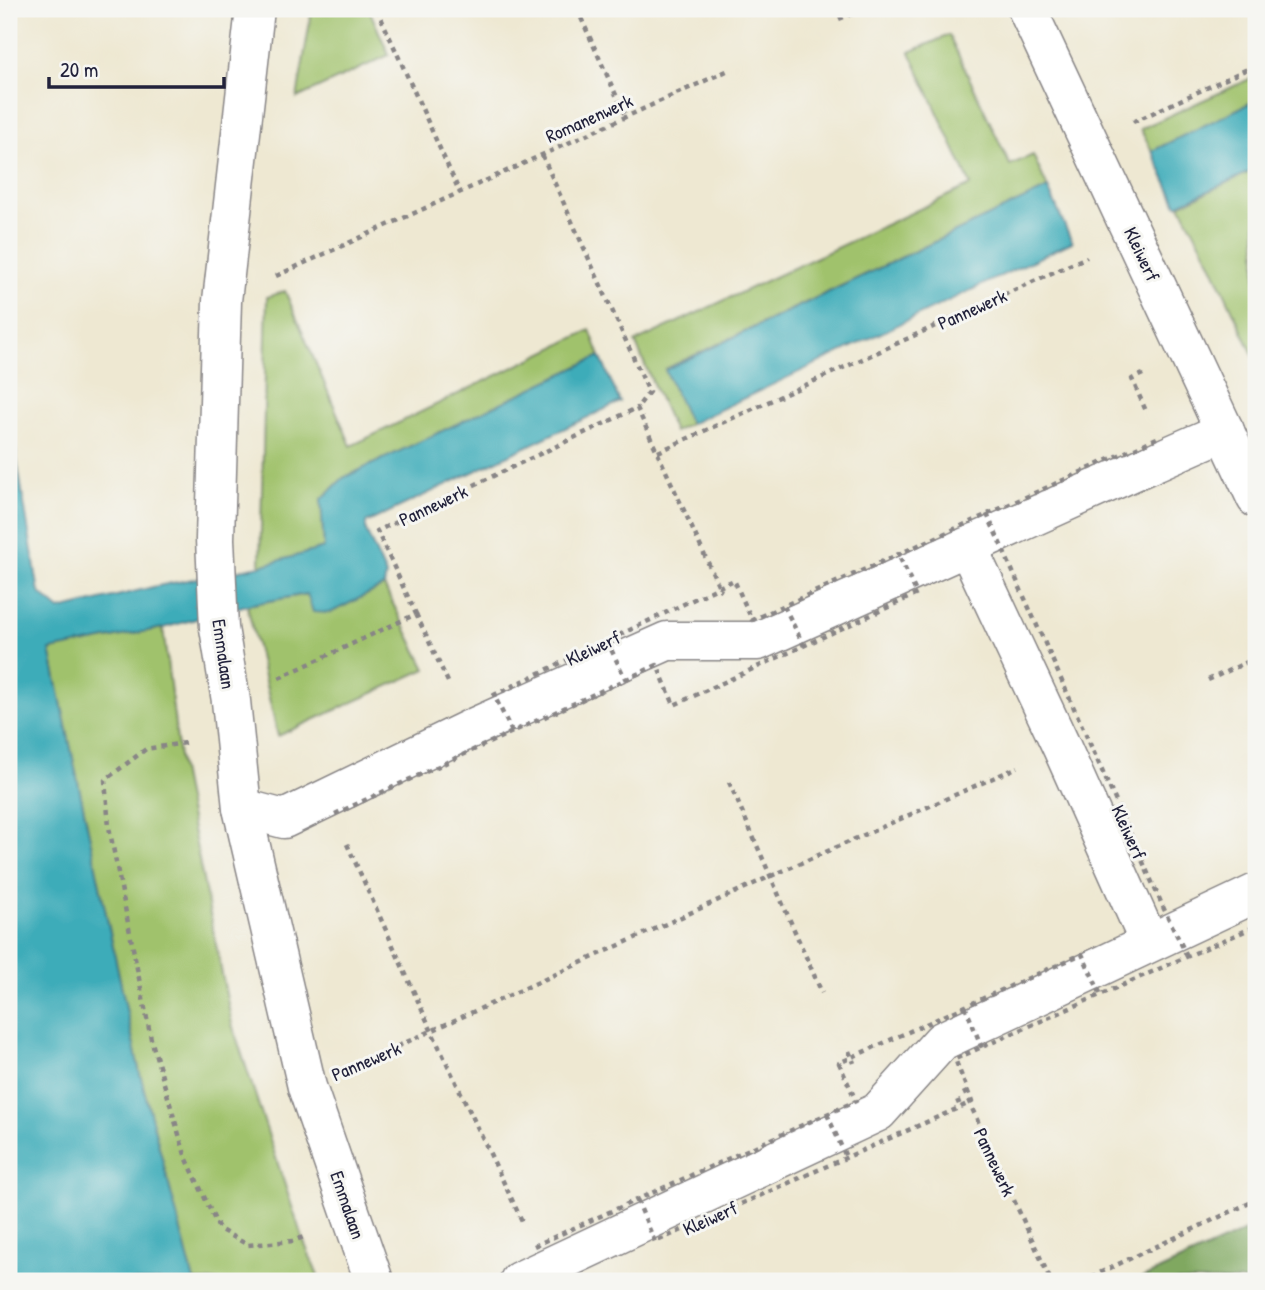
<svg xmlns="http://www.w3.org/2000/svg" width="1265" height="1290" viewBox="0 0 1265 1290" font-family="'Patrick Hand',sans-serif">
  <rect width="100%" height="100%" fill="#f6f6f2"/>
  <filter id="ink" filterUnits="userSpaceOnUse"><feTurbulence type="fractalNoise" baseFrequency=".0143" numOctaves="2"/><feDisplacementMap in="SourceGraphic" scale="14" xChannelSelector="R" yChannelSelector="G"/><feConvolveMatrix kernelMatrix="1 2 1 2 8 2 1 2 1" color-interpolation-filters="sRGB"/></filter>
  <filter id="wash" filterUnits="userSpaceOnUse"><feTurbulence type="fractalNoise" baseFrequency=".00686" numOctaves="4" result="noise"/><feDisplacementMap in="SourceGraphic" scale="28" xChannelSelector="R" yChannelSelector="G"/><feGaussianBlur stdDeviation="1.57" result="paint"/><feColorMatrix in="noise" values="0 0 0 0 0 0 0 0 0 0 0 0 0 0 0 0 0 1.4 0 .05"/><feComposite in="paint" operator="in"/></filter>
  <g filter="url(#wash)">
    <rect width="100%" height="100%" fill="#eee8d2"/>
    <g fill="#a0c26c" stroke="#617254" stroke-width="2">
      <polygon points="312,9 369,9 389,55 297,98"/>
      <polygon points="949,35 1010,165 1033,155 1048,188 665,369 690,424 674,432 635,342 971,185 910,52"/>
      <polygon points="1256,76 1256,100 1152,151 1140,129"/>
      <polygon points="1256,169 1256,361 1210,261 1180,205"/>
      <polygon points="285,291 351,446 590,330 600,356 343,478 321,500 324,548 260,566 267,297"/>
      <polygon points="384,586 426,669 278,736 247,605 308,594 330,613"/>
      <polygon points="163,628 180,765 232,1024 302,1237 320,1281 194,1281 140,1074 50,650"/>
    </g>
    <polygon fill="#80a860" stroke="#51654e" stroke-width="2" points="1256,1226 1256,1281 1136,1281"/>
    <g fill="#3cacb9" stroke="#2f677a" stroke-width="2">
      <polygon points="1256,100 1256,169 1177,205 1152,151"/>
      <polygon points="1048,188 1072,242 690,424 665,370"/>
      <polygon points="600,356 620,402 366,523 366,531 386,575 384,586 330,613 313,612 307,594 247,605 163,628 50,650 140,1074 194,1281 9,1281 9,414 39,592 60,610 157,586 260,566 324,548 321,500 343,478"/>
    </g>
  </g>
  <g filter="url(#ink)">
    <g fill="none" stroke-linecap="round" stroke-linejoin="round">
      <g stroke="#888586" stroke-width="41">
        <polyline id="pedestrian" points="1150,464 1225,431"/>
      </g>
      <g stroke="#888586" stroke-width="41">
        <g id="minor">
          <polyline points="255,9 222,301 215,539 219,628 231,701 242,808 307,1087 374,1281"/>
          <polyline points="1027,9 1256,498"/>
          <polyline points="968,548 1062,748 1149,942"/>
          <polyline points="242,808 284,819 470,729 667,641 758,641 1150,464"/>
          <polyline points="519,1281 878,1112 942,1041 1256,893"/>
        </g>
      </g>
      <g stroke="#888586" stroke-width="4.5" stroke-dasharray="5 5" stroke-linecap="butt">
        <polyline points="377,9 460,193"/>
        <polyline points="577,9 626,117"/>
        <polyline points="839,19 864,9"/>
        <polyline points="1133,122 1256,65"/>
        <polyline points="542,155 649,392 637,408"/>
        <polyline points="276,276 731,69"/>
        <polyline points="1143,374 1132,379 1146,411"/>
        <polyline points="658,452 1087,257"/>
        <polyline points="416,614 449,684"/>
        <polyline points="279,678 416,614 377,531 637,408 721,591"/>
        <polyline points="1208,680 1256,658"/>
        <polyline points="185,743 146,749 105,780 109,827 151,1039 185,1155 219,1229 248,1245 293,1241 306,1236"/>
        <polyline points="729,782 822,993"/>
        <polyline points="347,844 432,1032 523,1223"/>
        <polyline points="849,1051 854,1063"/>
        <polyline points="352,1067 769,877 1018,767"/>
        <polyline points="964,1091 1051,1281"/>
        <polyline points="956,1103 961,1101 962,1106"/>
        <polyline points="1082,1281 1256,1200"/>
      </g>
      <use href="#pedestrian" stroke="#fff" stroke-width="38"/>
      <use href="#minor" stroke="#fff" stroke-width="38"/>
      <g stroke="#888586" stroke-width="4.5" stroke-dasharray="5 5" stroke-linecap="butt">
        <polyline points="987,514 1164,909 1187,956"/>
        <polyline points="784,606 804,646"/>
        <polyline points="607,641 626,680"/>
        <polyline points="512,732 494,695 734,580 752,620 1157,438"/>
        <polyline points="335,814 657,665 674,705 917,594 898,554"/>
        <polyline points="965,1006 982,1048"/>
        <polyline points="827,1114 846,1157"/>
        <polyline points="637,1200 655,1242 972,1102 955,1059 1256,926"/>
        <polyline points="534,1246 856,1101 839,1063 1082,954 1101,995"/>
      </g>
    </g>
  </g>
  <g text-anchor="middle" stroke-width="6" stroke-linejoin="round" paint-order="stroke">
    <g font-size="19" fill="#22223b" stroke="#f6f6f2">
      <text transform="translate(589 118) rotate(-24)" y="7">Romanenwerk</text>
      <text transform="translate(1142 254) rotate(65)" y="7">Kleiwerf</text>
      <text transform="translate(972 309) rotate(-24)" y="7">Pannewerk</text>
      <text transform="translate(433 505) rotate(-25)" y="7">Pannewerk</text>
      <text transform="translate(593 648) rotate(-25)" y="7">Kleiwerf</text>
      <text transform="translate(224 654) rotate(82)" y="7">Emmalaan</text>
      <text transform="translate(1129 832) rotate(66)" y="7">Kleiwerf</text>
      <text transform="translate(366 1061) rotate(-23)" y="7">Pannewerk</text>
      <text transform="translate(995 1162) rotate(65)" y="7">Pannewerk</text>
      <text transform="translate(348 1205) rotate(71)" y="7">Emmalaan</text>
      <text transform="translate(710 1218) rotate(-24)" y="7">Kleiwerf</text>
    </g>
  </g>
  <rect width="1265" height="1290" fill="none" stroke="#f6f6f2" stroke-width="35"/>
  <path d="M49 77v10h175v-10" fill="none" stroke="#22223b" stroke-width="3.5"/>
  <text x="60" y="77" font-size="21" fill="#22223b" stroke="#f6f6f2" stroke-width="5" paint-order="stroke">20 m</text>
</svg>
